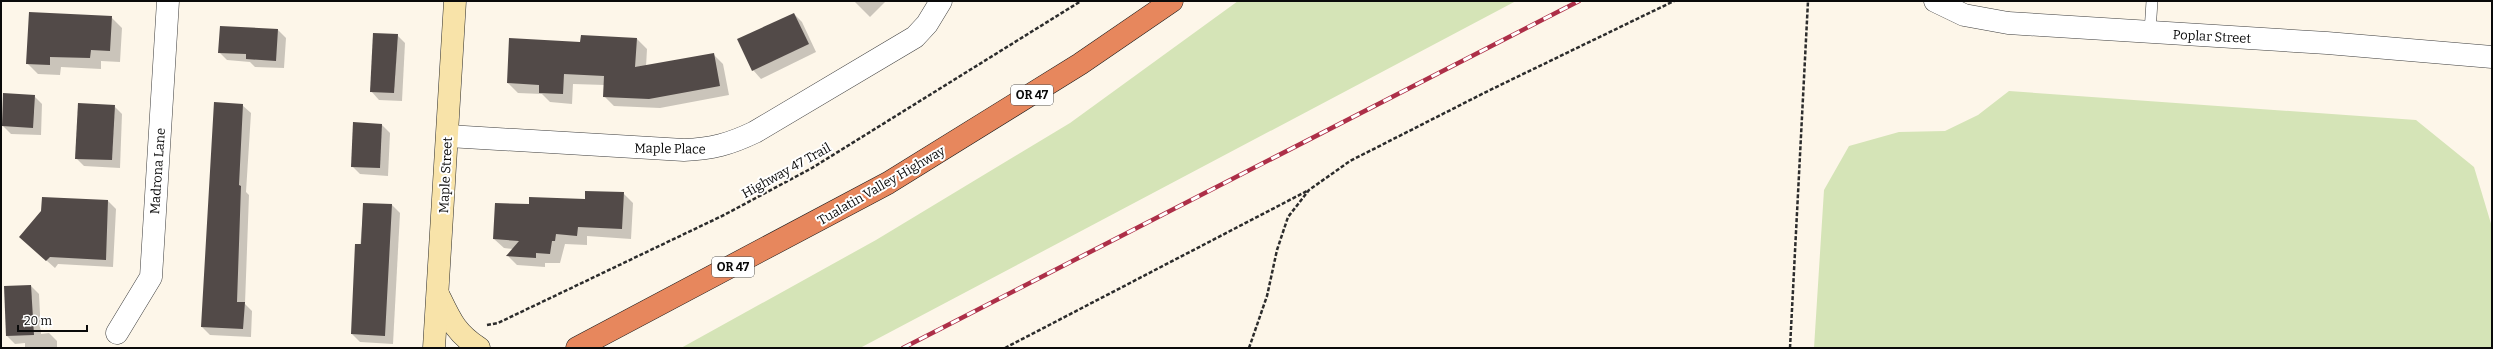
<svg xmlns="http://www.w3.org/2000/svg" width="2493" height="349" viewBox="0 0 2493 349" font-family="Bitter,serif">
  <rect width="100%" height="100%" fill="#fdf6e9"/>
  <g fill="#d5e4b7">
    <polygon points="1238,1 1516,1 860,348 681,348 876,240 1070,123"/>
    <polygon points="2009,91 2416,120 2474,167 2492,227 2492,348 1814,348 1824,190 1849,146 1899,132 1945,131 1978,115"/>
  </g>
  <g fill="#0003">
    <polygon points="854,1 886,1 870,17"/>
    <polygon points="794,14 802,22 816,52 761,79 753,70"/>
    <polygon points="111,17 122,28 120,62 101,61 101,69 61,67 60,75 38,74 27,63"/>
    <polygon points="278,30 286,38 284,68 255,67 250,62 227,60 219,52"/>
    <polygon points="397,35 405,43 402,101 379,100 371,91"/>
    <polygon points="637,39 647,49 646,67 713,54 723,64 729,95 660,108 614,106 604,96 605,85 573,84 572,104 550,102 542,94 518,93 508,83 581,43"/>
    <polygon points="34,96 42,104 41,135 11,134 3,126"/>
    <polygon points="242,105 251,113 246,192 249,195 245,304 252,311 251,337 210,335 202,327"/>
    <polygon points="114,106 122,114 120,168 84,166 76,158"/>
    <polygon points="382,125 390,133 388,176 360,174 352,166"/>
    <polygon points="623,193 633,203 631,239 587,236 587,245 565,244 560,263 545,263 545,267 517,265 508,256 513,249 504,248 494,239 530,205 586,200"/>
    <polygon points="108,201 116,209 113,267 58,264 55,268 20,237"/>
    <polygon points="364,204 392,205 400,213 393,344 360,342 352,334"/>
    <polygon points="31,286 39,294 41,334 49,333 57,341 57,348 25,348 25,343 15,344 7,336"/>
  </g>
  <g fill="#524a48">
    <polygon points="29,12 112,16 110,51 91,50 90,58 50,57 50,65 26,64"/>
    <polygon points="794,13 809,44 752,71 737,39"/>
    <polygon points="220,26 278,29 276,61 246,59 246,54 218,53"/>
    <polygon points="373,33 398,34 394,93 370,92"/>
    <polygon points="581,35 637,38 635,67 714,53 720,86 649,99 603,97 604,76 564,74 563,94 539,93 539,85 507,83 509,38 580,42"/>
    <polygon points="3,93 35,95 33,128 2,126"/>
    <polygon points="214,102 243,104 239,185 241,186 237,302 245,302 243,329 201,327"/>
    <polygon points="78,103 115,105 112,160 75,159"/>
    <polygon points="353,122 382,124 380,168 351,167"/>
    <polygon points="585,191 624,192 622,229 578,227 577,236 556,234 555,241 552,241 550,254 536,253 536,258 506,256 519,241 493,239 495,203 529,204 529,197 585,199"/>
    <polygon points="42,197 108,200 106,260 50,257 46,261 19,237 41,211"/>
    <polygon points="363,203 392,204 385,336 351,334 355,244 361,244"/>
    <polygon points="31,285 34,335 6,336 4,286"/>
  </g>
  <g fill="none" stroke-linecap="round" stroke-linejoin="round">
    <g stroke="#3d3d3d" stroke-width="12">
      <polyline id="lane" points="2150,32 2152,1"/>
    </g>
    <g stroke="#3d3d3d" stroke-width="23">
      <g id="street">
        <polyline points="1935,1 1964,15 2008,23 2327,43 2492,57"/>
        <path d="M448 136 684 150C712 149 730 144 755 132L915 37 927 24 941 1"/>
        <polyline points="117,333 151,277 168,1"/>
      </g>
    </g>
    <g stroke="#2c2c2c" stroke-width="23">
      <g id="secondary">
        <path d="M439 296C451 321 456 333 479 348"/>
        <polyline points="434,348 455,1"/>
      </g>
    </g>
    <g stroke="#1b1b1b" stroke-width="23">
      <polyline id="highway" points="577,348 888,183 1080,64 1172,1"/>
    </g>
    <g stroke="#2c2c2c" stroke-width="2.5" stroke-dasharray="4 2" stroke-linecap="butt">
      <polyline points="487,325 498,323 724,215 812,168 1081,1"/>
      <polyline points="1005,348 1307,191"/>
      <polyline points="1249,348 1267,296 1277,250 1288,217 1309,190 1350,161 1488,91 1674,1"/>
      <polyline points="1790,348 1808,1"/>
    </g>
    <use href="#lane" stroke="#fff" stroke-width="11"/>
    <use href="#street" stroke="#fff" stroke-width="22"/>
    <use href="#secondary" stroke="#f8e3a9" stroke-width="22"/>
    <use href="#highway" stroke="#e7875d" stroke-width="22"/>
    <g stroke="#ad2f48" stroke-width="4.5">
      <polyline id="rail" points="903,348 1579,1"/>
    </g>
    <use href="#rail" stroke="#fff" stroke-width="3" stroke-dasharray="9" stroke-linecap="butt"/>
  </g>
  <g text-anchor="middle" stroke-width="4" stroke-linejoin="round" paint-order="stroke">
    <g fill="#fff" stroke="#545454" stroke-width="1">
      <rect x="1011" y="85" width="42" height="20" rx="3"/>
      <rect x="712" y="257" width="42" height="20" rx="3"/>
    </g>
    <g font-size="12" font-weight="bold" fill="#0a0a0a">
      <text x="1032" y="99">OR 47</text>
      <text x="733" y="271">OR 47</text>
    </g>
    <g font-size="13" fill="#0a0a0a" stroke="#fff">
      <text transform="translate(2212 36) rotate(3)" y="5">Poplar Street</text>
      <text transform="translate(670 148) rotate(1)" y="5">Maple Place</text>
      <text transform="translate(786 170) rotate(-29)" y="5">Highway 47 Trail</text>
      <text transform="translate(157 171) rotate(-86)" y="5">Madrona Lane</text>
      <text transform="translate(445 175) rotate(-87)" y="5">Maple Street</text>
      <text transform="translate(881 185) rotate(-30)" y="5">Tualatin Valley Highway</text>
    </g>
  </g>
  <rect width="2493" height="349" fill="none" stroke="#0a0a0a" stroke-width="4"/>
  <path d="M18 325v6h69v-6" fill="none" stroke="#0a0a0a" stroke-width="2"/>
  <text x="24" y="325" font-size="12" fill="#0a0a0a" stroke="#ffffff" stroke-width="3" paint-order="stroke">20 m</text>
</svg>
